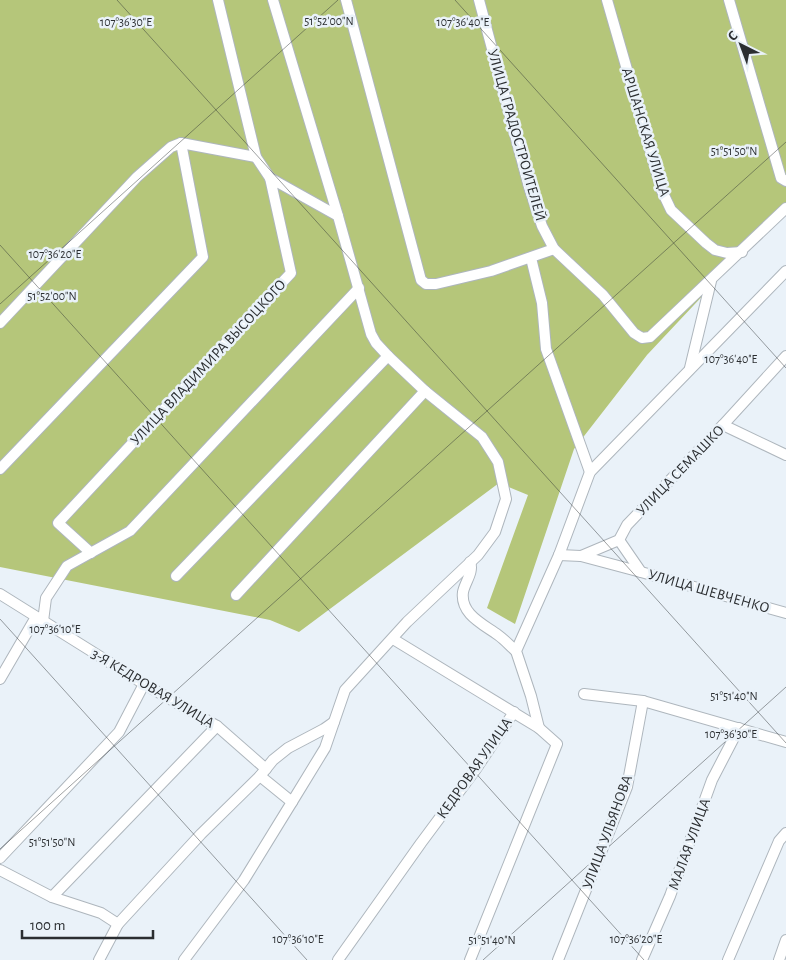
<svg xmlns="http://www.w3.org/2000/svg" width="786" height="960" viewBox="0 0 786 960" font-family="'Alegreya Sans',sans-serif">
  <rect width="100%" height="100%" fill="#eaf2f9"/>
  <polygon fill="#b5c67a" points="0,0 786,0 786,207 647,355 574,449 515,624 487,608 528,495 499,483 299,632 270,620 0,567"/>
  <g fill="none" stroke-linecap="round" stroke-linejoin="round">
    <g stroke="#aeb6bd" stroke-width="12">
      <g id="minor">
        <polyline points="218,0 256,157 270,178"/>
        <polyline points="273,0 338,216"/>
        <polyline points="346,0 421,280 426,284 436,284 491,271 554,249"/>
        <polyline points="479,0 529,187 542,226 554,249 603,295 634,333 642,338 650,337 786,208"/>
        <polyline points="607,0 662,191 671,210 706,243 715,250 727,253 742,252"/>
        <polyline points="729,0 781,178 786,181"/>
        <polyline points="181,143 256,157"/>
        <polyline points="531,258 542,303 546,349 590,472"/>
        <polyline points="0,323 137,177 171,147 181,143 203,257 0,469"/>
        <polyline points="690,368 711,281"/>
        <polyline points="723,425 786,455"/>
        <polyline points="619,540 641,572 786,613"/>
        <polyline points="91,553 58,523 291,273 270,178 338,216 371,334 376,343 388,356 176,576"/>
        <polyline points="559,555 581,556 619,540 627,525 723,425 786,356"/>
        <polyline points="581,556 641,572"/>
        <path d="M470 562C474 572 465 582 463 592 460 614 483 624 498 635 505 640 510 646 516 651"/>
        <polyline points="0,594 144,684 217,726 266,769"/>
        <polyline points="236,595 425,391 388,356"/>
        <polyline points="43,621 46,598 67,566 130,531 359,288"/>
        <polyline points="393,639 539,728 557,744 470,960"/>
        <polyline points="0,679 36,617"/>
        <polyline points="584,694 643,701 786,742"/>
        <polyline points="539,728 531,696 516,651 559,555 590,472 786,271"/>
        <polyline points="292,802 325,748 345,690 407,622 478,555 495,532 506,499 498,462 482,437 425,391"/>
        <polyline points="0,858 119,732 144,684"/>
        <polyline points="0,870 52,897 101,913 118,924"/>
        <polyline points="52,897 217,726"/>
        <polyline points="99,960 118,924 201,834 260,776 273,760 288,748 324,729 334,722"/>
        <polyline points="184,960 244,880 292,802 260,776"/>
        <polyline points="338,960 421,843 476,769 514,712"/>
        <polyline points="558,960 627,787 643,701"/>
        <polyline points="642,960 670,896 712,780 739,728"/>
        <polyline points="728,960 779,841 786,833"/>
        <polyline points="779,960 786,940"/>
      </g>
    </g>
    <use href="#minor" stroke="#fff" stroke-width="10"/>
  </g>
  <path fill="none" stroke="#2b2e31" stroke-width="1" stroke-opacity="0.45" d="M117 0 786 743M455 0 786 368M0 245 644 960M0 304 338 0M0 619 307 960M0 849 786 142M483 960 786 687"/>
  <g text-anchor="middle" stroke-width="5" stroke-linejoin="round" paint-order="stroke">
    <g font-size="15" fill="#2b2e31" stroke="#eaf2f9">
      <text transform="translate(646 132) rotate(73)" y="5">АРШАНСКАЯ УЛИЦА</text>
      <text transform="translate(517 135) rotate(74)" y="5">УЛИЦА ГРАДОСТРОИТЕЛЕЙ</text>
      <text transform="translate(208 362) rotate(-47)" y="5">УЛИЦА ВЛАДИМИРА ВЫСОЦКОГО</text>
      <text transform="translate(680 470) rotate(-46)" y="5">УЛИЦА СЕМАШКО</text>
      <text transform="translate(709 591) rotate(16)" y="5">УЛИЦА ШЕВЧЕНКО</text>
      <text transform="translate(153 688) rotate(31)" y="5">3-Я КЕДРОВАЯ УЛИЦА</text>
      <text transform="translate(474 768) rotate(-55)" y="5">КЕДРОВАЯ УЛИЦА</text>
      <text transform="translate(607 832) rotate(-70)" y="5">УЛИЦА УЛЬЯНОВА</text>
      <text transform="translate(689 844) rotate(-70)" y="5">МАЛАЯ УЛИЦА</text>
    </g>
  </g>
  <g font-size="12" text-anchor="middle" fill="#2b2e31" stroke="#eaf2f9" stroke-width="5" stroke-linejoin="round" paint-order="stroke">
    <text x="329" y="25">51°52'00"N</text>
    <text x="126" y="26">107°36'30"E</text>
    <text x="463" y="26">107°36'40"E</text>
    <text x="734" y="155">51°51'50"N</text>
    <text x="55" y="258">107°36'20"E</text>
    <text x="52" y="300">51°52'00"N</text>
    <text x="731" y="363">107°36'40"E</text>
    <text x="55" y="633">107°36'10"E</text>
    <text x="734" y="700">51°51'40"N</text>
    <text x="731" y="738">107°36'30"E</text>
    <text x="52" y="846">51°51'50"N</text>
    <text x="298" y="943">107°36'10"E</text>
    <text x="636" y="943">107°36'20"E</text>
    <text x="492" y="944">51°51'40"N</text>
  </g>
  <g transform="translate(741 45) rotate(318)" stroke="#eaf2f9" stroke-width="4" paint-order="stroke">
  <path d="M0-4L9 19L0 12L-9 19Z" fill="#2b2e31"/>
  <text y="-8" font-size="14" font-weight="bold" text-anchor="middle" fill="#2b2e31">С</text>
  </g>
  <path d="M22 930v8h131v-8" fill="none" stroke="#2b2e31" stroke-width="2.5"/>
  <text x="30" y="930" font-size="15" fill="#2b2e31" stroke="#eaf2f9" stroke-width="4" paint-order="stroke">100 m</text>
</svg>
